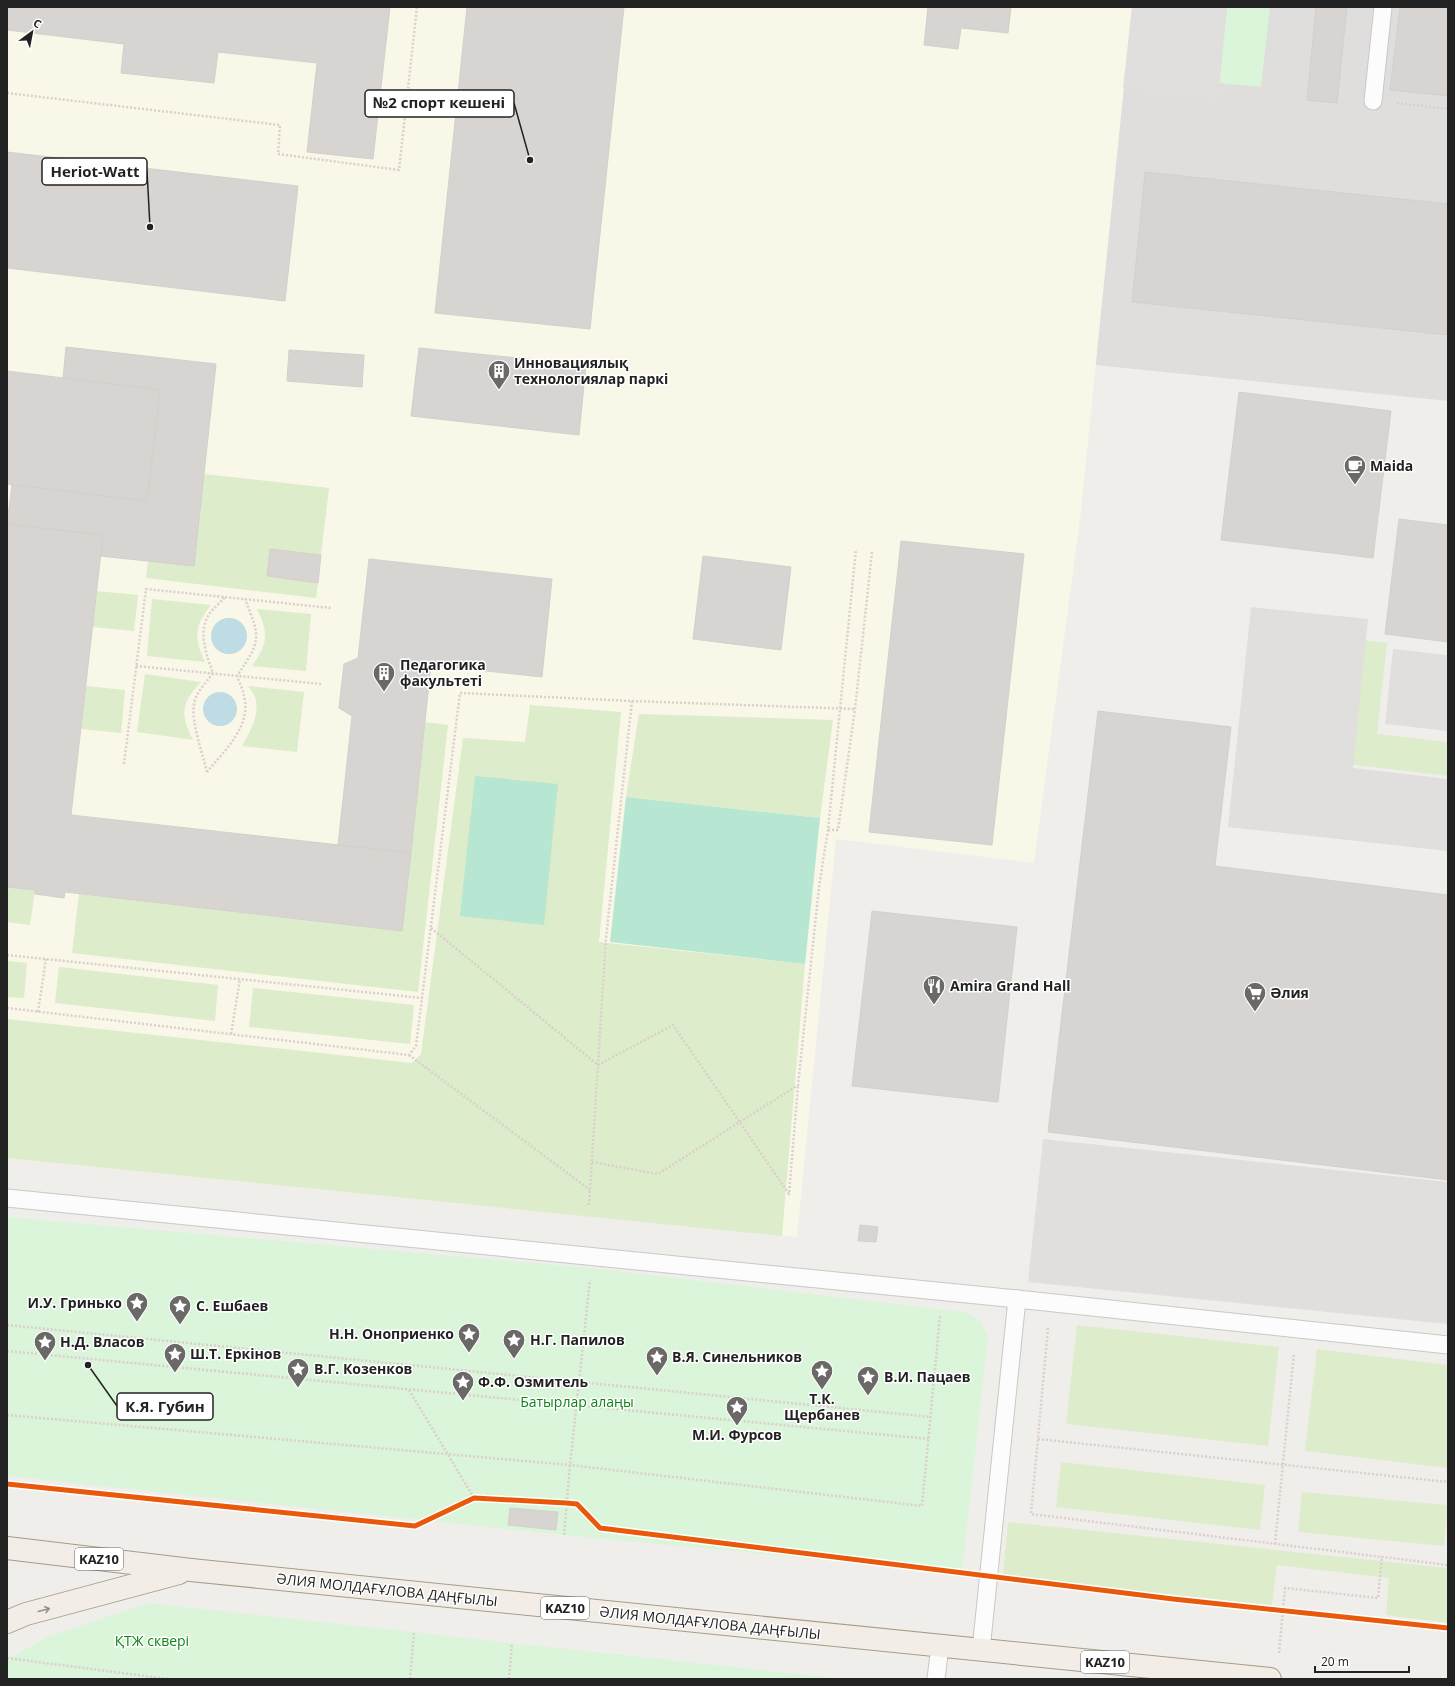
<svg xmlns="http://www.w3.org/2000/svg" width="1455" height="1686" viewBox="0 0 1455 1686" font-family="'Open Sans',sans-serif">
  <rect width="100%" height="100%" fill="#f0eeeb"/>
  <polygon fill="#dfdedc" points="1132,7 1448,7 1448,401 1095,365"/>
  <polygon fill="#f8f7e8" points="7,7 1132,7 1080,520 1034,863 836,839 797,1237 7,1158"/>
  <g fill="#ddeccb">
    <polygon points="204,474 329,488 321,555 270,550 267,576 318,583 316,598 146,578 148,561"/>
    <polygon points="96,591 138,595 134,631 92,627"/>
    <path d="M152 599 211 605C194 626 194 638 205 662L147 656Z"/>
    <path d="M257 609 311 614 306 671 252 666C268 644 269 633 257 609Z"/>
    <polygon points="1361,640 1387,643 1377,734 1448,742 1448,776 1347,764"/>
    <path d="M145 674 201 682C181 703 180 714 193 740L137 732Z"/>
    <polygon points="86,686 125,690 121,733 81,729"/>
    <path d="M248 686 304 692 297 752 242 746C250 732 259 716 256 700 255 695 251 690 248 686Z"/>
    <polygon points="530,705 621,712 599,942 805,964 782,1236 7,1158 7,1019 412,1063 421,1054 463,738 525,742"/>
    <polygon points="639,714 833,720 820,818 626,797"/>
    <polygon points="425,722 448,725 418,992 72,953 79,894 402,931"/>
    <polygon points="7,887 35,890 30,925 7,922"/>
    <polygon points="7,961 27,963 24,998 7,997"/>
    <polygon points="59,967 218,985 215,1021 55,1003"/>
    <polygon points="253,988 414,1005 410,1044 249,1027"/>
    <polygon points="1077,1325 1279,1347 1268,1446 1066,1424"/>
    <polygon points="1317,1349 1448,1365 1448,1468 1305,1451"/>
    <polygon points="1061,1462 1265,1485 1260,1530 1056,1507"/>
    <polygon points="1302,1492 1448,1505 1444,1546 1298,1532"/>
    <polygon points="1008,1522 1448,1568 1448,1623 1386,1615 1389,1578 1277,1565 1272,1605 1003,1577"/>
  </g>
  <g fill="#daf5da">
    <polygon points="1227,7 1270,7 1261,87 1219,83"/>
    <polygon points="7,1217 591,1268 964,1312 980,1320 988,1337 962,1573 564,1535 7,1476"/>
    <polygon points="148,1603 841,1679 7,1679 7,1659 48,1637"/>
  </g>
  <g fill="#b7e6d2">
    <polygon points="475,776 558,784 544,925 460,916"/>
    <polygon points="626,797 820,818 805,964 610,942"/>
  </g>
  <g fill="#e0dfde">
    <polygon points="1132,7 1227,7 1218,99 1123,88"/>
    <polygon points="1251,607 1368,619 1353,768 1448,779 1448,851 1228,827"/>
    <polygon points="1393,649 1448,655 1448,731 1385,724"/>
    <polygon points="1043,1139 1448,1182 1448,1324 1028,1282"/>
  </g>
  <g fill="#bfdbe3">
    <circle cx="229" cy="636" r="18"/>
    <circle cx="220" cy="709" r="17"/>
  </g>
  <g fill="#d7d4d2" stroke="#d3d0cc">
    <polygon points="7,7 390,7 373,159 307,152 317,63 218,52 214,83 121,73 124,44 7,30"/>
    <polygon points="467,7 624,7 590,329 435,313"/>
    <polygon points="928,7 1011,7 1008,33 961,28 958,49 924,45"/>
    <polygon points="1316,7 1347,7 1337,103 1307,100"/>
    <polygon points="1400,7 1448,7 1448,96 1390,90"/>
    <polygon points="7,152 298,186 285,301 7,268"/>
    <polygon points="1145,172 1448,204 1448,335 1132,302"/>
    <polygon points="66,347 216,364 194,566 100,556 103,535 7,524 12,484 147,501 160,390 63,378"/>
    <polygon points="419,348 586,365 579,435 411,416"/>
    <polygon points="289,350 364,355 362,387 287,381"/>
    <polygon points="7,371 160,390 147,501 7,484"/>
    <polygon points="1239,392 1391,411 1373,558 1221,540"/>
    <polygon points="1399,519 1448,525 1448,642 1385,634"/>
    <polygon points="7,524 103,535 71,815 411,853 402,931 65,892 64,898 35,894 35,890 7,887"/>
    <polygon points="901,541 1024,554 992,845 869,832"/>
    <polygon points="270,549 321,555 318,583 267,576"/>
    <polygon points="703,556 791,567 781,650 693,639"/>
    <polygon points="369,559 552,579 542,677 431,665 411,853 338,845 352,716 339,708 344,664 358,658"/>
    <polygon points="1098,711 1231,727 1215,866 1448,895 1448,1180 1048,1132"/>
    <polygon points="872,911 1017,927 998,1102 852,1086"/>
    <polygon points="860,1225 878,1227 876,1242 858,1241"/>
    <polygon points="510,1508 558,1512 556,1530 508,1525"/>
  </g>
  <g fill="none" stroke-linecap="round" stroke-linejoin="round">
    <g stroke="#c9c8c7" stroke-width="19">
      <g id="service">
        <polyline points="1373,101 1383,7"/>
        <polyline points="7,1198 1017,1299 1448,1345"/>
        <polyline points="981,1650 1017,1299"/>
        <polyline points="936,1679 940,1646"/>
      </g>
    </g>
    <g stroke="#a79c86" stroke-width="24">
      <g id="primary">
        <polyline points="7,1548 191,1570 1270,1679"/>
        <polyline points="7,1622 26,1614 179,1573"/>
      </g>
    </g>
    <g stroke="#dccecd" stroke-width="2.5" stroke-dasharray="2 2" stroke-linecap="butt">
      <polyline points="7,93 280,125 278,154 399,170 417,7"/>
      <polyline points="1397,103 1448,109"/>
      <polyline points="136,666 321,684"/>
      <polyline points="124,764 146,589 331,608"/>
      <path d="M207 772C224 751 252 726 244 696 243 689 239 682 237 676 261 640 261 639 245 599"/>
      <path d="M207 772C203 755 191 722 194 705 195 693 206 683 213 673 207 656 198 634 208 616 212 609 220 603 225 597"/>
      <polyline points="828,830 838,830 855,709 872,552"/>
      <polyline points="431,928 598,1065 673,1025 789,1194 798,1086"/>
      <polyline points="7,955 422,998"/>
      <polyline points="7,1008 409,1055 416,1046 460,693 632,701 855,709"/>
      <polyline points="38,1012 46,959"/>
      <polyline points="231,1034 240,979"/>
      <polyline points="409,1055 590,1190"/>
      <polyline points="592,1162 658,1174 798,1085 819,887 828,830 856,549"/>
      <polyline points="589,1205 606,938 632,701"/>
      <polyline points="7,1325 931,1417"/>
      <polyline points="1048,1328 1031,1514 1448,1565"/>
      <polyline points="7,1351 929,1439"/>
      <polyline points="409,1390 474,1498"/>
      <polyline points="7,1415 570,1465 922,1506 940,1316"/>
      <polyline points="1038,1439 1448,1482"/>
      <polyline points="564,1535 570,1465 590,1280"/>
      <polyline points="1275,1544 1294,1353"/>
      <polyline points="1279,1653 1285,1588 1378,1598 1382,1556"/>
      <polyline points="7,1658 168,1679"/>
      <polyline points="410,1679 414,1632"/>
      <polyline points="509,1679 512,1643"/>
    </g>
    <use href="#service" stroke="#fdfcfc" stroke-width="17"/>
    <use href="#primary" stroke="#f3ede7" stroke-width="22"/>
    <g stroke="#fff" stroke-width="8">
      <polyline id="cycleway" points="7,1484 415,1526 474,1498 566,1503 577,1504 600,1528 1173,1599 1448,1628"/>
    </g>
    <use href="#cycleway" stroke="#e8590c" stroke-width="5"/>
  </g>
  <defs><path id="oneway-shaft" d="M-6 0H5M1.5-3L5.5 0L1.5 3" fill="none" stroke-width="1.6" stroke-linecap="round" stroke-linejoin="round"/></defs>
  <use stroke="#95928e" href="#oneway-shaft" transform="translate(44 1610) rotate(-15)"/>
  <defs>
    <g id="building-pin" transform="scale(1.15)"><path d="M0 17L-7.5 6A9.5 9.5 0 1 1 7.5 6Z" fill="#6a6968" stroke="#fff"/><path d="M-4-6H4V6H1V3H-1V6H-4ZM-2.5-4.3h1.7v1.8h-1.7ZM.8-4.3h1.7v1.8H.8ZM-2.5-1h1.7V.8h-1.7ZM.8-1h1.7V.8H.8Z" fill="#fff"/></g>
    <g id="cafe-pin" transform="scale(1.15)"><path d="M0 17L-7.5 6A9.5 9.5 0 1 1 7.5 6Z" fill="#6a6968" stroke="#fff"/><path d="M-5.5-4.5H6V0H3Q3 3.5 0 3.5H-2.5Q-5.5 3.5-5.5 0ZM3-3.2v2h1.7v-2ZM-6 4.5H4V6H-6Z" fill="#fff"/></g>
    <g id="restaurant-pin" transform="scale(1.15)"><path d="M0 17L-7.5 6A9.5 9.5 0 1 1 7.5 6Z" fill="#6a6968" stroke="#fff"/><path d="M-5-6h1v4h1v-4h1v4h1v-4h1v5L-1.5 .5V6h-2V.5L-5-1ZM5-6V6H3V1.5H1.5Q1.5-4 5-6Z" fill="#fff"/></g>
    <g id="supermarket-pin" transform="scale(1.15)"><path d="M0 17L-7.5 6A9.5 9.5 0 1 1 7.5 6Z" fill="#6a6968" stroke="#fff"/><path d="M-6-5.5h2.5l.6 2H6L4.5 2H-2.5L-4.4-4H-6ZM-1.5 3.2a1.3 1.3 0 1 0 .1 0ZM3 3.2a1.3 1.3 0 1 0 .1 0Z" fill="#fff"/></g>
    <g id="sight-pin" transform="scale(1.15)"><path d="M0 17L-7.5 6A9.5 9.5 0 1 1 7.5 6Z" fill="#6a6968" stroke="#fff"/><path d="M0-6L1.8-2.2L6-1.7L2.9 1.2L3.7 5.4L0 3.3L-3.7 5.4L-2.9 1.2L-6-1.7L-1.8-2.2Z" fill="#fff"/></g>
  </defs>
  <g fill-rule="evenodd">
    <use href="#building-pin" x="499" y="371"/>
    <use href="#cafe-pin" x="1355" y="466"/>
    <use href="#building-pin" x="384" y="673"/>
    <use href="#restaurant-pin" x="934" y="986"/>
    <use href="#supermarket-pin" x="1255" y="993"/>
    <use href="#sight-pin" x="137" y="1303"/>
    <use href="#sight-pin" x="180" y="1306"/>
    <use href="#sight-pin" x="469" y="1334"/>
    <use href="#sight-pin" x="514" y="1340"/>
    <use href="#sight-pin" x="45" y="1342"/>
    <use href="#sight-pin" x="175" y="1354"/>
    <use href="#sight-pin" x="657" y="1357"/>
    <use href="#sight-pin" x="298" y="1369"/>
    <use href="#sight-pin" x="822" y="1371"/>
    <use href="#sight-pin" x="868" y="1377"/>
    <use href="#sight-pin" x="463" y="1382"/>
    <use href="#sight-pin" x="737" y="1407"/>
  </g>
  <g text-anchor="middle" stroke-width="3" stroke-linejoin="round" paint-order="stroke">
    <g fill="#fff" stroke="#646464" stroke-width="1">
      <rect x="75" y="1548" width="48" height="22" rx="3"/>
      <rect x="541" y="1597" width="48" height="22" rx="3"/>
      <rect x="1081" y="1651" width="48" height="22" rx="3"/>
    </g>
    <g font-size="13" font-weight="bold" fill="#222">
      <text x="99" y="1564">KAZ10</text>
      <text x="565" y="1613">KAZ10</text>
      <text x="1105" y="1667">KAZ10</text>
    </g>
    <g font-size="14" font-weight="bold" fill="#222" stroke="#fff" text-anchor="start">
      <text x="514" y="368">Инновациялық<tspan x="514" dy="16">технологиялар паркі</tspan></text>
      <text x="1370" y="471">Maida</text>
      <text x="400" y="670">Педагогика<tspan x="400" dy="16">факультеті</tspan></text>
      <text x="950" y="991">Amira Grand Hall</text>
      <text x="1270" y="998">Әлия</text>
      <text x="122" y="1308" text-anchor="end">И.У. Гринько</text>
      <text x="196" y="1311">С. Ешбаев</text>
      <text x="454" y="1339" text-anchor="end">Н.Н. Оноприенко</text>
      <text x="530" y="1345">Н.Г. Папилов</text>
      <text x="60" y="1347">Н.Д. Власов</text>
      <text x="190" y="1359">Ш.Т. Еркінов</text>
      <text x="672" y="1362">В.Я. Синельников</text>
      <text x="314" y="1374">В.Г. Козенков</text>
      <text x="884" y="1382">В.И. Пацаев</text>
      <text x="478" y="1387">Ф.Ф. Озмитель</text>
      <text x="822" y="1404" text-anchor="middle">Т.К.<tspan x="822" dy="16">Щербанев</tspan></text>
      <text x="737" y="1440" text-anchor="middle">М.И. Фурсов</text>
    </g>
    <g font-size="14" fill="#0c8416" stroke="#fff">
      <text x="577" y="1407">Батырлар алаңы</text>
      <text x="152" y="1646">ҚТЖ сквері</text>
    </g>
    <g font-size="14" fill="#222" stroke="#fff">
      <text transform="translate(387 1590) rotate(6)" y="5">ӘЛИЯ МОЛДАҒҰЛОВА ДАҢҒЫЛЫ</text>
      <text transform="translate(710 1623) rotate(6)" y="5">ӘЛИЯ МОЛДАҒҰЛОВА ДАҢҒЫЛЫ</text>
    </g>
  </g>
  <path fill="none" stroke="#222" stroke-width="1.5" d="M530 160L514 103M150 227L147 171M88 1365L117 1406"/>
  <g fill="#222" stroke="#fff" stroke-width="1.5">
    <circle cx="530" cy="160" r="4"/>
    <circle cx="150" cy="227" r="4"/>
    <circle cx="88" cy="1365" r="4"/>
  </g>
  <g fill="#fff" stroke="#222" stroke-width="1.5">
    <rect x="365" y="90" width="149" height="27" rx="4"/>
    <rect x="42" y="158" width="105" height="27" rx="4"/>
    <rect x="117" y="1393" width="96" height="27" rx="4"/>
  </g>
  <g font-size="15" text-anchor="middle" font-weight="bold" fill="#222">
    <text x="439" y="108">№2 спорт кешені</text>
    <text x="95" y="177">Heriot-Watt</text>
    <text x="165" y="1412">К.Я. Губин</text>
  </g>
  <rect width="1455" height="1686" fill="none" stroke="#222222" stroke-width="16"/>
  <g transform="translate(32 32) rotate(32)" stroke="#ffffff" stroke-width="3" paint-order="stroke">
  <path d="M0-3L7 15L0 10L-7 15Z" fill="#222222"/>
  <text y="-6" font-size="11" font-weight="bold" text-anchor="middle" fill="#222222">С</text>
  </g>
  <path d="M1315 1666v6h94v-6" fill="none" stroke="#222222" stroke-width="2"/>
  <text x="1321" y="1666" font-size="12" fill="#222222" stroke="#ffffff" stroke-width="3" paint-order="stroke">20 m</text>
</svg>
